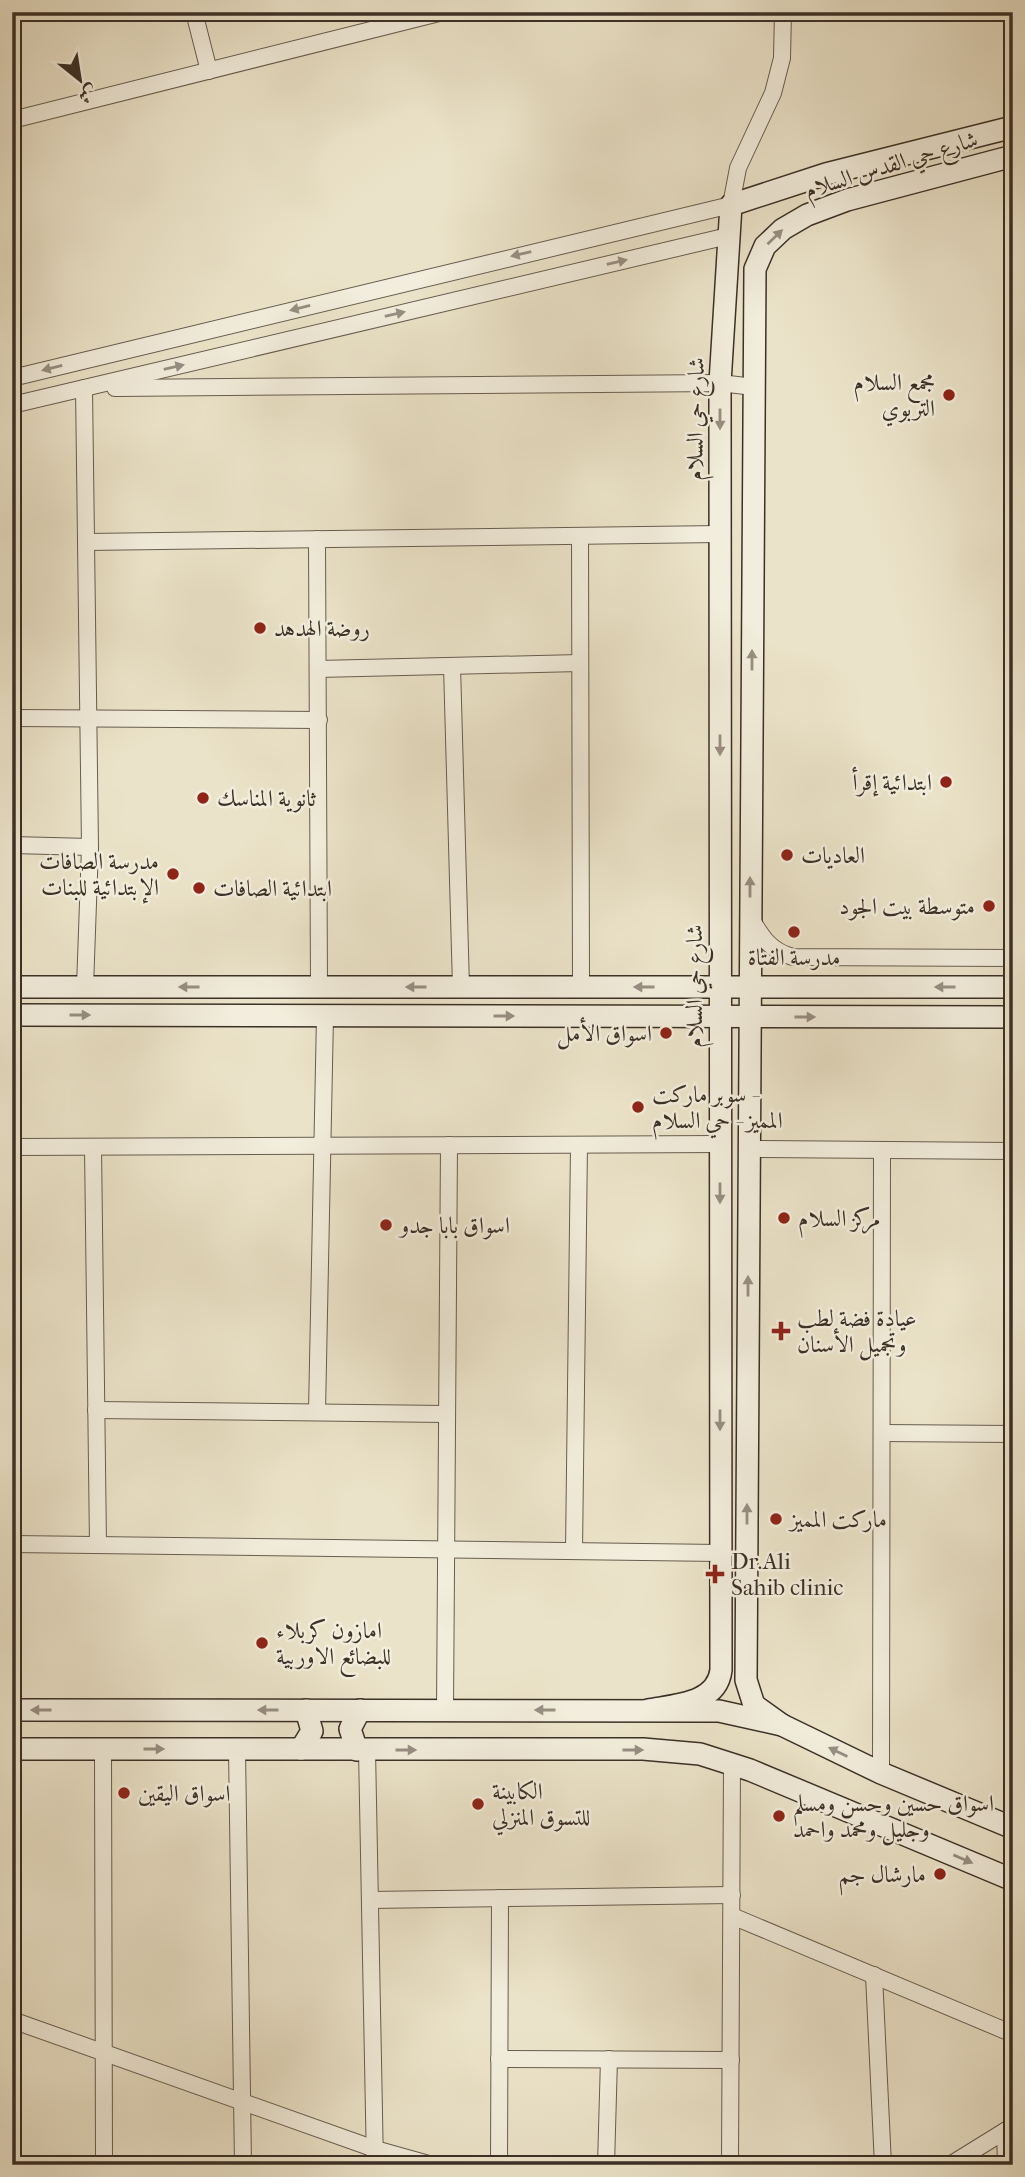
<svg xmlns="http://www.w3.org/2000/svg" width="1025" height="2177" viewBox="0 0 1025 2177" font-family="'IM FELL French Canon',Amiri,serif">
  <rect width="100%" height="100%" fill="#ebe3c9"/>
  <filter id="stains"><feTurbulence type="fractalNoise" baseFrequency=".00286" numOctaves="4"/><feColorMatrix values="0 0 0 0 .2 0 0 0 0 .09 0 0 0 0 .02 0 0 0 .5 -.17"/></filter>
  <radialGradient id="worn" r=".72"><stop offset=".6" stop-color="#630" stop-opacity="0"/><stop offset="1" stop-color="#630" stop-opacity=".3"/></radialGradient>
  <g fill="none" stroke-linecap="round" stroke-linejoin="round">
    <g stroke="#685d50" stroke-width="18">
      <g id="street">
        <polyline points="194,12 209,71"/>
        <polyline points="12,120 443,12"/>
        <polyline points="12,378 731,205 738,168 773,93 782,58 783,12"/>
        <polyline points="84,388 90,847 85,987"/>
        <polyline points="115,388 720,383 754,387"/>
        <polyline points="12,405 728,236"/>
        <polyline points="580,536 581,987"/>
        <polyline points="317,539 319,987"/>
        <polyline points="86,542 720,534"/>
        <polyline points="452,666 461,987"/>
        <polyline points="318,669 580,663"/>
        <polyline points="12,718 319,720"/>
        <polyline points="12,845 90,847"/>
        <path d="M750 917C762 937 770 951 793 957L1013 958"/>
        <polyline points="12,1147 720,1144"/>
        <polyline points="93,1147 98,1545"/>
        <polyline points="749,1149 1013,1151"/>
        <polyline points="96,1410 447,1414"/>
        <polyline points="317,1412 325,1016"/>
        <polyline points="882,1433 1013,1434"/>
        <polyline points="12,1544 720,1553"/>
        <polyline points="574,1551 579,1145"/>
        <polyline points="445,1710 449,1145"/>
        <polyline points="103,1749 104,2165"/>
        <polyline points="237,1749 243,2165"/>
        <polyline points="367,1750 375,2165"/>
        <polyline points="881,1773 882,1150"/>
        <polyline points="370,1900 732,1895"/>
        <polyline points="732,1916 1013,2034"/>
        <polyline points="874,1975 883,2165"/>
        <polyline points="12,2020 375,2149 432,2165"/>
        <polyline points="499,2059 731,2060"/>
        <polyline points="1005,2131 1006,2165"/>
        <polyline points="499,2165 500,1898"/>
        <polyline points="606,2165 609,2059"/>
        <polyline points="730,2165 732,1763"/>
        <polyline points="950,2165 1013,2126"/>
      </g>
    </g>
    <g stroke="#3c3027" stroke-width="24">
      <g id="secondary">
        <polyline points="12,987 1013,987"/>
        <polyline points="12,1015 1013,1017"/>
        <polyline points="12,1710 719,1711 782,1725 881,1773 1013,1828"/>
        <path d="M648 1710C675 1705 717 1704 721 1670L720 383 731 205 826 174 1013 127"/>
        <polyline points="782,1725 754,1705 746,1680 755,269 765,246 783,229 807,215 847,200 1013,156"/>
        <polyline points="12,1749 643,1749 700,1754 750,1770 1013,1880"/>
        <polyline points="301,1749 312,1731 306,1710"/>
        <polyline points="357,1750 350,1729 360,1710"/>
      </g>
    </g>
    <use href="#street" stroke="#f2eddc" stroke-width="16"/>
    <use href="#secondary" stroke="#f2eddc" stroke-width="21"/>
  </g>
  <defs><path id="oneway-solid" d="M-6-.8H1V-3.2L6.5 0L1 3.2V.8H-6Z" transform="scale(1.75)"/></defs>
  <g fill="#978e82">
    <use href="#oneway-solid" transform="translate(775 237) rotate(-44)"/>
    <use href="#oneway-solid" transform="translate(521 254) rotate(167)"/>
    <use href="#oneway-solid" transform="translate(617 262) rotate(-13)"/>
    <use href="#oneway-solid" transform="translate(300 308) rotate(166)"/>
    <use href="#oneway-solid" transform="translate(395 314) rotate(-13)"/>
    <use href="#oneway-solid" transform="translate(174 367) rotate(-13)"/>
    <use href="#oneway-solid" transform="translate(52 368) rotate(166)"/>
    <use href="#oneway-solid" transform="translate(720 419) rotate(90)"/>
    <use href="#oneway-solid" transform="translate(752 660) rotate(-90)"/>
    <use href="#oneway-solid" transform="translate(720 745) rotate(90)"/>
    <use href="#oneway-solid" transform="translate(750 887) rotate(-90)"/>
    <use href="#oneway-solid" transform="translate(189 987) rotate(-180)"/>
    <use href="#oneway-solid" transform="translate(416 987) rotate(180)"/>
    <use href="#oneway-solid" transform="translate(644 987) rotate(-180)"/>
    <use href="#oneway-solid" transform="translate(945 987) rotate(180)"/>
    <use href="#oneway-solid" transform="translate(80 1015)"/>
    <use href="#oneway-solid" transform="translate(504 1016)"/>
    <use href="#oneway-solid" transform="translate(805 1017)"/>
    <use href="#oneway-solid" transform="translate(720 1193) rotate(90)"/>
    <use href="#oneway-solid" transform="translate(748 1286) rotate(-90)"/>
    <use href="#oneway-solid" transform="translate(720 1420) rotate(90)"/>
    <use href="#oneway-solid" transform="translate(747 1514) rotate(-90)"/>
    <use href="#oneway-solid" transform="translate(41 1710) rotate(-180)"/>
    <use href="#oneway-solid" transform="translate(268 1710) rotate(-180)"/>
    <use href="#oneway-solid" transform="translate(545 1710) rotate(180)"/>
    <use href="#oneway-solid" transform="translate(154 1749)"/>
    <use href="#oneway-solid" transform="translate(406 1750)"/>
    <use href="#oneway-solid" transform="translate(633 1750)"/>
    <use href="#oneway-solid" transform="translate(838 1752) rotate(-154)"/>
    <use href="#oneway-solid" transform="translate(963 1859) rotate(23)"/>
  </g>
  <g fill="#8f2418" stroke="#f2eddc" stroke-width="2.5">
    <circle cx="949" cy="395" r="7"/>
    <circle cx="260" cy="628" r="7"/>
    <circle cx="946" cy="782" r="7"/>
    <circle cx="203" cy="798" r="7"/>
    <circle cx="787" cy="855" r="7"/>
    <circle cx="173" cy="874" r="7"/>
    <circle cx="199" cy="888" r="7"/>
    <circle cx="989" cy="906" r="7"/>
    <circle cx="794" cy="932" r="7"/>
    <circle cx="666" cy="1033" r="7"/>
    <circle cx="638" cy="1107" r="7"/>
    <circle cx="784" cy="1218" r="7"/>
    <circle cx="386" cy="1225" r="7"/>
    <path d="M777.5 1320.5h7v7h7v7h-7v7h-7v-7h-7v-7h7z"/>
    <circle cx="776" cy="1519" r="7"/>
    <path d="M711.5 1563.5h7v7h7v7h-7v7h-7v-7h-7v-7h7z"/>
    <circle cx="262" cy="1643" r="7"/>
    <circle cx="124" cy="1793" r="7"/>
    <circle cx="478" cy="1804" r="7"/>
    <circle cx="779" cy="1816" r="7"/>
    <circle cx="940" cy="1874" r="7"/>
  </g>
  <g text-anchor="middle" stroke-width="5" stroke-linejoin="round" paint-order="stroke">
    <g font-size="23" fill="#3c3027" stroke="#f2eddc">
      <text transform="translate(891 164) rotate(-17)" y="8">شارع حي القدس السلام</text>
      <text transform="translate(695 419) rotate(-89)" y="8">شارع حي السلام</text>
      <text transform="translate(694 986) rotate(-90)" y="8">شارع حي السلام</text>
    </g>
    <g font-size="23" fill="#3c3027" stroke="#f2eddc" text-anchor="start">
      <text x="935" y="390" text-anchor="end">مجمع السلام<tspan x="935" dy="26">التربوي</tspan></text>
      <text x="274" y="636">روضة الهدهد</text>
      <text x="932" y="790" text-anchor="end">ابتدائية إقرأ</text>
      <text x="217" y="806">ثانوية المناسك</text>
      <text x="801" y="863">العاديات</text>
      <text x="159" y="869" text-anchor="end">مدرسة الصافات<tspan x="159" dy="26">الإبتدائية للبنات</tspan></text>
      <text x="213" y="896">ابتدائية الصافات</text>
      <text x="975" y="914" text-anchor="end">متوسطة بيت الجود</text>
      <text x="794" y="965" text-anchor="middle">مدرسة الفتاة</text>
      <text x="652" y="1041" text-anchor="end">اسواق الأمل</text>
      <text x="652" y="1102">سوبر ماركت -<tspan x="652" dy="26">المميز - حي السلام</tspan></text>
      <text x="798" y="1226">مركز السلام</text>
      <text x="400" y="1233">اسواق بابا جدو</text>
      <text x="797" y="1326">عيادة فضة لطب<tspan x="797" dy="26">وتجميل الأسنان</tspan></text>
      <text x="790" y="1527">ماركت المميز</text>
      <text x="731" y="1569">Dr.Ali<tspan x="731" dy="26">Sahib clinic</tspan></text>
      <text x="276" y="1638">امازون كربلاء<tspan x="276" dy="26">للبضائع الاوربية</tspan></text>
      <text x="492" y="1799">الكابينة<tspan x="492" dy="26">للتسوق المنزلي</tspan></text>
      <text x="138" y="1801">اسواق اليقين</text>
      <text x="793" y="1811">اسواق حسين وحسن ومسلم<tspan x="793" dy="26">وجليل ومحمد واحمد</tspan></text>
      <text x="926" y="1882" text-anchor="end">مارشال جم</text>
    </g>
  </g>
  <rect width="1025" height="2177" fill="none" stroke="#ebe3c9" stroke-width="42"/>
  <rect x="14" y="14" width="997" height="2149" fill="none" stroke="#3c3027" stroke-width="3.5"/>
  <rect x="21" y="21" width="983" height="2135" fill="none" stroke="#3c3027" stroke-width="2"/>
  <g transform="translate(80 80) rotate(150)" stroke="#f2eddc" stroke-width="5" paint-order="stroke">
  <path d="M0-5L12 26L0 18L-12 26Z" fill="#3c3027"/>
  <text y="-10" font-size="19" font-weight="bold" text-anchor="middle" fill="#3c3027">ش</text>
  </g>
  <rect width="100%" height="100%" filter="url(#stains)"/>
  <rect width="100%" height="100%" fill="url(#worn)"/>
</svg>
